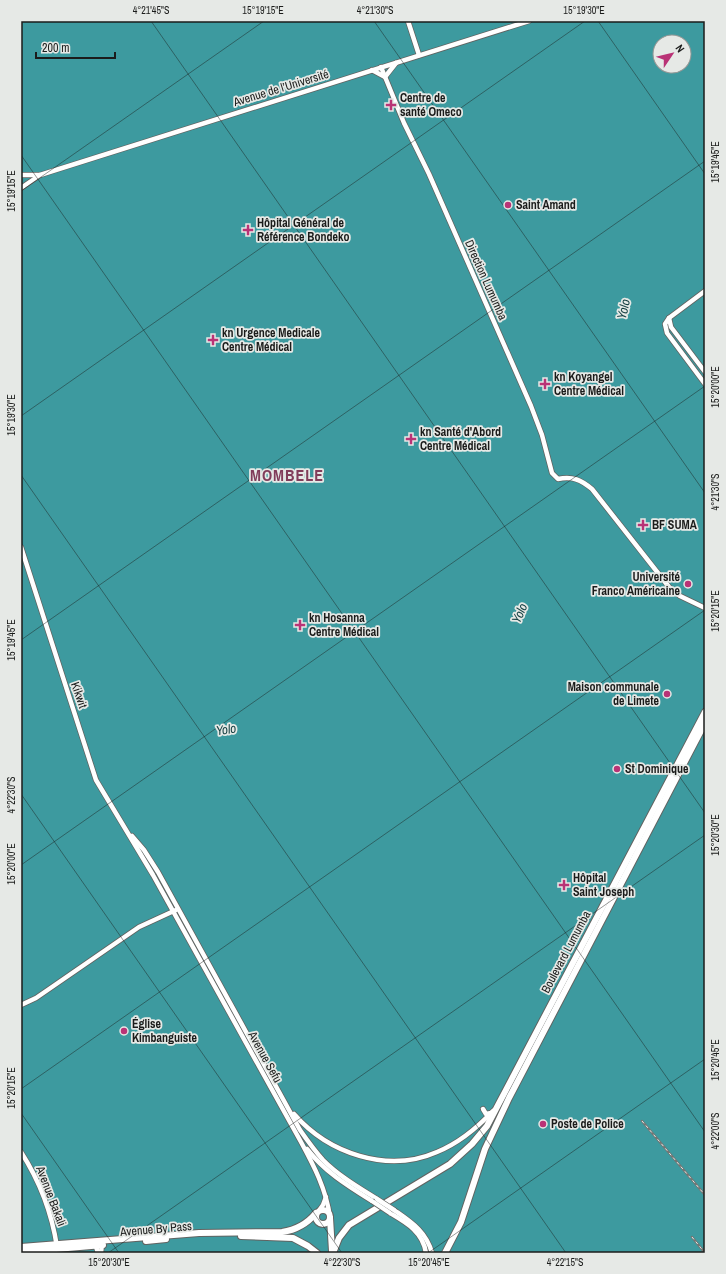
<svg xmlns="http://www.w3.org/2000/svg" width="726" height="1274" viewBox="0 0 726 1274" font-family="'Archivo Narrow',sans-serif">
  <rect width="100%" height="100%" fill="#e6e9e6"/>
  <path fill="#3d9a9f" stroke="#337477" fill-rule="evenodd" d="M21 21H705V1253H21ZM660 42H684V66H660Z"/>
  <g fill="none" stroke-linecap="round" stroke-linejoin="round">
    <g stroke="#616361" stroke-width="6">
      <g id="secondary">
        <polyline points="408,21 419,55"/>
        <path d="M381 67 404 123 429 174 531 406 542 435 552 473 558 479C573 476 581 480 592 489L669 587 680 596 705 608"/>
        <polyline points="372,70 385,77 396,63"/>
        <polyline points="21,175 40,175"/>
        <polyline points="21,188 40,175 529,21"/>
        <polyline points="705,291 669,318 665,324 667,333 705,384"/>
        <polyline points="669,318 671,327 705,372"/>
        <path d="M21 547 96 780 153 875 301 1142C314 1166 326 1189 330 1217"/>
        <path d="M132 836 144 850 158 872 300 1130C307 1140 315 1151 323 1160 339 1176 358 1187 377 1199"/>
        <polyline points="21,1005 36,998 139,927 176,910"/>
        <polyline points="483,1109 486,1114 491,1113"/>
        <path d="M294 1114C328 1153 387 1174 437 1152 459 1143 477 1128 493 1111"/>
        <path d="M307 1149C325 1172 348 1186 372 1201"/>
        <path d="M21 1152C39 1180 52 1214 57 1247"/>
        <path d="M394 1210C411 1222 426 1231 432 1253"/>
        <polyline points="318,1212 323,1205 326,1197"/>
        <path d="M390 1213C407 1223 423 1232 426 1253"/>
        <polyline points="95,1243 98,1253"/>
        <polyline points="101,1253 102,1243"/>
      </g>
    </g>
    <g stroke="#616361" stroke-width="8">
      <g id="highway">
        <circle cx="323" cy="1217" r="7"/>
        <polyline points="330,1218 332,1251"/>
        <polyline points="241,1236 293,1238 308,1246 317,1253"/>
        <polyline points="146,1241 166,1239"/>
        <path d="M21 1247 199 1233 282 1232C296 1230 307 1224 316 1213"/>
        <polyline points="21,1252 103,1245"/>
        <polyline points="333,1253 339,1238 349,1225 450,1164 472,1144 487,1126 705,712"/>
        <polyline points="445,1253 461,1222 485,1149 509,1098 705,723"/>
      </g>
    </g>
    <use href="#secondary" stroke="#fff" stroke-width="4.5"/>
    <use href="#highway" stroke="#fff" stroke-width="6"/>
    <g stroke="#747674" stroke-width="2.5">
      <g id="rail">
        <polyline points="642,1121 705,1195"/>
        <polyline points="692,1237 705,1253"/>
      </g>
    </g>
    <use href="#rail" stroke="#e6e9e6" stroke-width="1" stroke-dasharray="3" stroke-linecap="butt"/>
    <g stroke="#616361" stroke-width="6" stroke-linecap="butt">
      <g id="secondary-bridge">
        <polyline points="377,1199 394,1210"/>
        <polyline points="372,1201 390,1213"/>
      </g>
    </g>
    <use href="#secondary-bridge" stroke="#fff" stroke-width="4.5"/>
  </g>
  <path fill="none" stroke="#1b1c1b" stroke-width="1" stroke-opacity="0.45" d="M151 21 705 813M374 21 705 493M598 21 705 174M21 155 705 1132M21 191 264 21M21 416 585 21M21 475 566 1253M21 640 705 161M21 794 342 1253M21 865 705 386M21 1089 705 610M21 1113 119 1253M108 1253 705 835M428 1253 705 1059"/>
  <g fill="#b93376" stroke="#e6e9e6" stroke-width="1.5">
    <path d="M389 99h4v4h4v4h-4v4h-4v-4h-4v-4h4z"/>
    <circle cx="508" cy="205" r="4"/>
    <path d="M246 224h4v4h4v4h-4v4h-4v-4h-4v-4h4z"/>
    <path d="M211 334h4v4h4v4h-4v4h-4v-4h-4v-4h4z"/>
    <path d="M543 378h4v4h4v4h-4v4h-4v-4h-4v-4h4z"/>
    <path d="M409 433h4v4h4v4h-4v4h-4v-4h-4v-4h4z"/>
    <path d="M641 519h4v4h4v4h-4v4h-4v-4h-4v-4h4z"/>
    <circle cx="688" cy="584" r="4"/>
    <path d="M298 619h4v4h4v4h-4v4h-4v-4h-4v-4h4z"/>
    <circle cx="667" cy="694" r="4"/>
    <circle cx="617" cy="769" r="4"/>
    <path d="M562 879h4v4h4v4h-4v4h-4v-4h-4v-4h4z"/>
    <circle cx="124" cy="1031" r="4"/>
    <circle cx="543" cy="1124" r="4"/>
  </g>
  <g text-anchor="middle" stroke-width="3.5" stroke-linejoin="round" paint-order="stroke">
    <g font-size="12" fill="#1b1c1b" stroke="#e6e9e6">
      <text transform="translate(281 88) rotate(-17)" y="4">Avenue de l’Université</text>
      <text transform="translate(486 280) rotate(66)" y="4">Direction Lumumba</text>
      <text transform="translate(79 695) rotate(71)" y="4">Kikwit</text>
      <text transform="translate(566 952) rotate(-62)" y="4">Boulevard Lumumba</text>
      <text transform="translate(265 1057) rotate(61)" y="4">Avenue Sefu</text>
      <text transform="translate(51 1196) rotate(69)" y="4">Avenue Bakali</text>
      <text transform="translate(156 1229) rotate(-5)" y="4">Avenue By Pass</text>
    </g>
    <g font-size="12" font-weight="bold" fill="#1b1c1b" stroke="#e6e9e6" text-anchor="start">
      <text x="400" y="102">Centre de<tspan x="400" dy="14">santé Omeco</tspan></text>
      <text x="516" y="209">Saint Amand</text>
      <text x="257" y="227">Hôpital Général de<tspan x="257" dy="14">Référence Bondeko</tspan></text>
      <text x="222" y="337">kn Urgence Medicale<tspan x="222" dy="14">Centre Médical</tspan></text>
      <text x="554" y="381">kn Koyangel<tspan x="554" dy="14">Centre Médical</tspan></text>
      <text x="420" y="436">kn Santé d'Abord<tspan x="420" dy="14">Centre Médical</tspan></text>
      <text x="652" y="529">BF SUMA</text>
      <text x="680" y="581" text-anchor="end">Université<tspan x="680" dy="14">Franco Américaine</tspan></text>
      <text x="309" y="622">kn Hosanna<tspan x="309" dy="14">Centre Médical</tspan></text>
      <text x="659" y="691" text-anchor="end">Maison communale<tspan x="659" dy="14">de Limete</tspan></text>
      <text x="625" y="773">St Dominique</text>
      <text x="573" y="882">Hôpital<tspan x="573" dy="14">Saint Joseph</tspan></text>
      <text x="132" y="1028">Église<tspan x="132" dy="14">Kimbanguiste</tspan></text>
      <text x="551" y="1128">Poste de Police</text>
    </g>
    <g font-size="13" font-style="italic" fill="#143f41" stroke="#e6e9e6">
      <text transform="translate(623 309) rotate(-77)" y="5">Yolo</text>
      <text transform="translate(519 613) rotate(-66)" y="5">Yolo</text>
      <text transform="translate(226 729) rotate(-8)" y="5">Yolo</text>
    </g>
    <g font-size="16" font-weight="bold" letter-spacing="1" fill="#813d5a" stroke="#e6e9e6">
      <text x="287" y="481">MOMBELE</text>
    </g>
  </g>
  <rect width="726" height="1274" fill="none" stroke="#e6e9e6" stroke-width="44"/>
  <g transform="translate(672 54) rotate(55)"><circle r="19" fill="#e6e9e6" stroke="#959795"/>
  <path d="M0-3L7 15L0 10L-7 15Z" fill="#b93376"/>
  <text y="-6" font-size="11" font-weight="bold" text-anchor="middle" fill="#1b1c1b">N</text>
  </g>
  <path d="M36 52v6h79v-6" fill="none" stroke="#1b1c1b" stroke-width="2"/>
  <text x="42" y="52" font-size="12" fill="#1b1c1b" stroke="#e6e9e6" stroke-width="3" paint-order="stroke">200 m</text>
  <rect x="22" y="22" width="682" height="1230" fill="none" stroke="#1b1c1b" stroke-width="1.5"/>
  <g font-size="10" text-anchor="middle" fill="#1b1c1b">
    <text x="151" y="14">4°21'45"S</text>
    <text x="263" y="14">15°19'15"E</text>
    <text x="375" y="14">4°21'30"S</text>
    <text x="584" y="14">15°19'30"E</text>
    <text transform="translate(715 162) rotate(-90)" y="4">15°19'45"E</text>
    <text transform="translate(11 191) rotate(-90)" y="4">15°19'15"E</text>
    <text transform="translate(715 387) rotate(-90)" y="4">15°20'00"E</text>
    <text transform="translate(11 415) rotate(-90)" y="4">15°19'30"E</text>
    <text transform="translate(715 492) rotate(-90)" y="4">4°21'30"S</text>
    <text transform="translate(715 611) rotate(-90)" y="4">15°20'15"E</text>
    <text transform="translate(11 640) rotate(-90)" y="4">15°19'45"E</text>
    <text transform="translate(11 795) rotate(-90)" y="4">4°22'30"S</text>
    <text transform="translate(715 835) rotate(-90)" y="4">15°20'30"E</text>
    <text transform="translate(11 864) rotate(-90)" y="4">15°20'00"E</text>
    <text transform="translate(715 1060) rotate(-90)" y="4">15°20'45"E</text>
    <text transform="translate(11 1088) rotate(-90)" y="4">15°20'15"E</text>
    <text transform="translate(715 1131) rotate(-90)" y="4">4°22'00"S</text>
    <text x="109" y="1266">15°20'30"E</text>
    <text x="342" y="1266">4°22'30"S</text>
    <text x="429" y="1266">15°20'45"E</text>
    <text x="565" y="1266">4°22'15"S</text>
  </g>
</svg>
